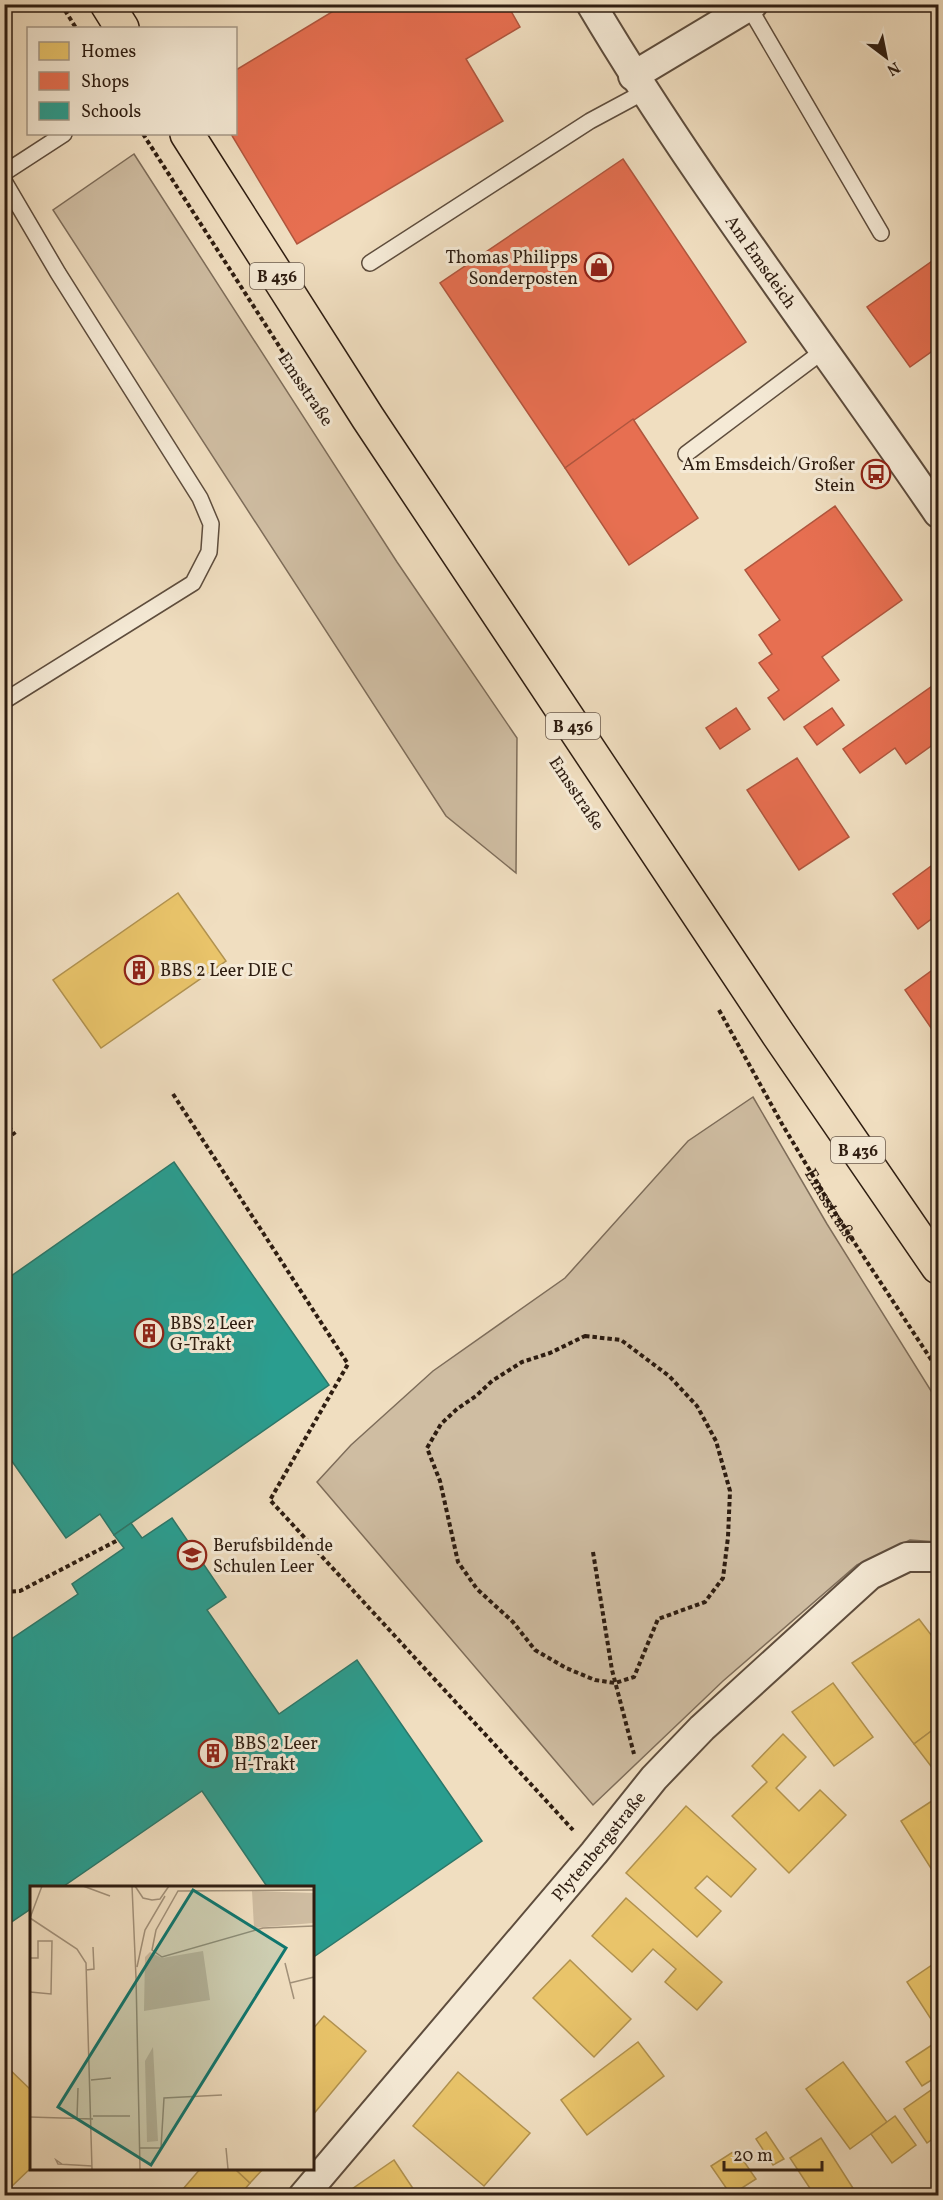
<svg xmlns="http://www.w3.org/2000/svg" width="943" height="2200" viewBox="0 0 943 2200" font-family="Vollkorn,serif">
  <rect width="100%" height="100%" fill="#f0dec0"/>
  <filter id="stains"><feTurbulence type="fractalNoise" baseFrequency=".00333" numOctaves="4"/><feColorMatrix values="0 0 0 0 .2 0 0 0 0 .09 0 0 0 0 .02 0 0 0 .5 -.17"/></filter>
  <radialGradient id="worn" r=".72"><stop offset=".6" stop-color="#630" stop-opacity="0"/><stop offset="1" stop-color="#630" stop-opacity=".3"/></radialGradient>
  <g fill="#cfbda2" stroke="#7e6d5a" stroke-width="1.5">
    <polygon points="134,154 397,562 517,738 516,873 446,816 53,210"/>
    <polygon points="753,1097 827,1224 938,1402 938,1542 910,1540 857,1565 723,1681 593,1805 317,1482 351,1445 433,1371 565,1278 688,1141"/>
  </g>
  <g fill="#e9c46a" stroke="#b1924f" stroke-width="1.5">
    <polygon points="178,893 226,961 101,1048 53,980"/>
    <polygon points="919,1619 938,1644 938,1726 914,1744 852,1663"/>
    <polygon points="833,1683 873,1737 834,1766 792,1712"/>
    <polygon points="938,1726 938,1772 937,1774 914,1744"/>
    <polygon points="783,1734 806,1757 776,1788 799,1811 820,1790 846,1815 789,1873 732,1816 767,1782 752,1766"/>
    <polygon points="938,1797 938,1866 932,1870 901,1821"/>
    <polygon points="686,1806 756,1869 731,1897 707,1876 695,1888 721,1911 697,1937 626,1873"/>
    <polygon points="626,1898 722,1982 697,2010 665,1982 676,1969 653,1949 632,1972 592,1936"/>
    <polygon points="570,1960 631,2019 594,2057 533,1998"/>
    <polygon points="938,1961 938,2030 907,1982"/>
    <polygon points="324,2016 366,2051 312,2116 312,2030"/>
    <polygon points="938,2041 938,2076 922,2086 906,2062"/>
    <polygon points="638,2042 664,2076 587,2135 561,2100"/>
    <polygon points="843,2062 887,2122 850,2149 806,2089"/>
    <polygon points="4,2064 32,2091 32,2167 11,2187 4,2181"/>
    <polygon points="458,2072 530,2133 484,2186 413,2126"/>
    <polygon points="937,2086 938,2135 927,2143 904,2109"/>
    <polygon points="895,2116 916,2145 892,2163 871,2134"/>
    <polygon points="766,2132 784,2159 773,2165 756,2139"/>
    <polygon points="821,2138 858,2196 815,2196 790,2158"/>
    <polygon points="736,2150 756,2179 731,2195 711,2166"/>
    <polygon points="394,2160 418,2196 357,2196 352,2189"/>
    <polygon points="201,2168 234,2168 250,2183 239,2196 177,2196"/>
    <polygon points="234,2168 264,2168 250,2183"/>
  </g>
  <g fill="#e76f51" stroke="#b0563e" stroke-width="1.5">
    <polygon points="345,4 507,4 520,27 466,59 503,121 297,244 231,134 236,134 236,70"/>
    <polygon points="623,159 746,342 565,468 440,283"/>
    <polygon points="938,257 938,347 910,367 867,307"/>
    <polygon points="633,419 698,518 629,565 565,468"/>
    <polygon points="835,506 902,600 822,657 839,680 784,720 768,698 779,690 759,663 772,654 759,635 780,620 745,570"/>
    <polygon points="938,682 938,741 906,764 895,748 860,773 843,749"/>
    <polygon points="736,708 750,729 720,749 706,728"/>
    <polygon points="832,708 844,725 817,745 804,727"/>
    <polygon points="797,758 849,837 799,870 747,790"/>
    <polygon points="938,861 938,914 918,929 893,894"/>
    <polygon points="938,966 938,1038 905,990"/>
  </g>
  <g fill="#2a9d8f" stroke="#2b7769" stroke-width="1.5">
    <polygon points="174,1162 329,1385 114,1535 100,1514 66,1538 4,1450 4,1281"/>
    <polygon points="172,1518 226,1597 207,1610 279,1714 357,1660 482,1841 315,1956 312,1952 312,1888 268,1888 202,1791 61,1888 32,1888 32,1908 4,1927 4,1644 78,1594 72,1584 124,1548 114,1535 131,1523 142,1538"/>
  </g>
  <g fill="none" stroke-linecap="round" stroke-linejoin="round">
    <g stroke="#5e4d3d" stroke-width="18">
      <g id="service">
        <polyline points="749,7 881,233"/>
        <polyline points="4,173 64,134"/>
        <polyline points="4,181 58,273 200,498 211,524 209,552 193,583 4,701"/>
        <polyline points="370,263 590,121 644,92"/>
        <polyline points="686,454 823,351"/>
      </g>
    </g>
    <g stroke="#5e4d3d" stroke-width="32">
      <g id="minor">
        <path id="s2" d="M591 4C696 181 823 344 938 513"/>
        <polyline points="633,76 753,4"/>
        <path id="s3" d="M303 2196 594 1853 654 1778 702 1728 870 1575 907 1557H938"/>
      </g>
    </g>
    <g stroke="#2e1d11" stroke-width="36">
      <g id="primary">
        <polyline points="107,4 122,28"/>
        <polyline points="187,134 368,418 778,1034 938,1267"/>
      </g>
    </g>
    <g stroke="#2e1d11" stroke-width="4" stroke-dasharray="4.5 3" stroke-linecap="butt">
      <polyline points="61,4 76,28"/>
      <polyline points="143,134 324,416"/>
      <path id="s1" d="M719 1010 782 1124 837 1216 938 1370"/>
      <polyline points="173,1094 348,1364 270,1500 573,1830"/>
      <polyline points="4,1120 15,1135"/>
      <polygon points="585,1336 621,1340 669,1376 697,1406 716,1441 730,1491 728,1537 723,1578 705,1602 658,1619 634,1677 615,1683 595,1680 566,1668 535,1650 513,1622 477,1589 458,1562 440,1481 427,1448 441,1424 457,1409 476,1396 492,1381 522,1362 550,1353"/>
      <polyline points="938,1482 936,1486 938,1525"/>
      <polyline points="593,1552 612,1670 634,1754"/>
      <polyline points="4,1592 20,1591 118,1540"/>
    </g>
    <use href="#service" stroke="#f5ead6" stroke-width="15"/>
    <use href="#minor" stroke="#f5ead6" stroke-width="28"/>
    <use href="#primary" stroke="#f0dec0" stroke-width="33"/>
  </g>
  <defs>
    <g id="shop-ring" transform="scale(1.5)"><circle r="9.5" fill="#f5ead6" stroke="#8f2418" stroke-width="1.5"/><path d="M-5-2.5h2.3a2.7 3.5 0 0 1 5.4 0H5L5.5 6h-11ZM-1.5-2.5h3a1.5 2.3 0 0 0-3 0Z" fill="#8f2418"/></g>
    <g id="bus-ring" transform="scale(1.5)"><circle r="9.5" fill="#f5ead6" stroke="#8f2418" stroke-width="1.5"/><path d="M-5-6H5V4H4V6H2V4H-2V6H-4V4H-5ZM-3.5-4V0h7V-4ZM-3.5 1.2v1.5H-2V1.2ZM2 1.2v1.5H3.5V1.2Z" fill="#8f2418"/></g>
    <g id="building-ring" transform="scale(1.5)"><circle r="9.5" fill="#f5ead6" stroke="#8f2418" stroke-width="1.5"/><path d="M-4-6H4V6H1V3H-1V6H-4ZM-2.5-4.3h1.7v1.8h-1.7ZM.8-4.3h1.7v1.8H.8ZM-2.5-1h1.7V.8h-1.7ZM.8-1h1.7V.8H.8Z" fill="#8f2418"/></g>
    <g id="school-ring" transform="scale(1.5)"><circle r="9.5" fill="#f5ead6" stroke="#8f2418" stroke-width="1.5"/><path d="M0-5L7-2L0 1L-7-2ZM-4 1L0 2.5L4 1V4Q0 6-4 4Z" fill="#8f2418"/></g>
  </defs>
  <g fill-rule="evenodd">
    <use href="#shop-ring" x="599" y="267"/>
    <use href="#bus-ring" x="876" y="474"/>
    <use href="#building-ring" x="139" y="970"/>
    <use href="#building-ring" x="149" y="1333"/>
    <use href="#school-ring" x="192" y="1555"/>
    <use href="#building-ring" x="213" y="1753"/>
  </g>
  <g text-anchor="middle" stroke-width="6" stroke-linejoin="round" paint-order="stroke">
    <g fill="#f5ead6" stroke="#6a5a4c" stroke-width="1.5">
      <rect x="250" y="263" width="54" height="26" rx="4.5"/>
      <rect x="546" y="713" width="54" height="26" rx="4.5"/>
      <rect x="831" y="1137" width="54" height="26" rx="4.5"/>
    </g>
    <g font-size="16" font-weight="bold" fill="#2e1d11">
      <text x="277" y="282">B 436</text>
      <text x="573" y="732">B 436</text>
      <text x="858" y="1156">B 436</text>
    </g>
    <g font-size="18" fill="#2e1d11" stroke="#f5ead6" text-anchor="start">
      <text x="578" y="263" text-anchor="end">Thomas Philipps<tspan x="578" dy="21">Sonderposten</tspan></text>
      <text x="855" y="470" text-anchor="end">Am Emsdeich/Großer<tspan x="855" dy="21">Stein</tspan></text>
      <text x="160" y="976">BBS 2 Leer DIE C</text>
      <text x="170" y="1329">BBS 2 Leer<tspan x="170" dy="21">G-Trakt</tspan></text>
      <text x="213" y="1551">Berufsbildende<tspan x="213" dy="21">Schulen Leer</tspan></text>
      <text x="234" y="1749">BBS 2 Leer<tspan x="234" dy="21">H-Trakt</tspan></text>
    </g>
    <g font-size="18" fill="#2e1d11" stroke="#f5ead6">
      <text dy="6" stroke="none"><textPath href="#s2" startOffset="309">Am Emsdeich</textPath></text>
      <text transform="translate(306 389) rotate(56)" y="6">Emsstraße</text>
      <text transform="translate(577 793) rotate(56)" y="6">Emsstraße</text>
      <text dy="6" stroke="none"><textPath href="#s1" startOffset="226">Emsstraße</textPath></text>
      <text dy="6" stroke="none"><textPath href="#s3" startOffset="458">Plytenbergstraße</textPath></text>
    </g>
  </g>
  <g transform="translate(30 1886)">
    <rect width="284" height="284" fill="#f0dec0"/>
    <path d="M222 5 283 7V37L224 42ZM173 65 180 114 114 125 115 71 120 66 132 72ZM123 161 128 255 117 256 115 175Z" fill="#cfbda2"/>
    <path fill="none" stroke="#a2917a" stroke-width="1.5" d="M53 0 80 10M102 0 106 92M105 0 113 12 122 14 130 13 139 0M284 4 148 5 126 44 122 64 132 71 233 42 284 40M0 32 47 63 56 77 62 283M0 32 12 0M0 72H8V55H22L21 108 0 106M255 77 264 113M107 81 115 44 135 10M56 84 64 83 63 61M106 90 110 283M260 97 284 91M61 194 81 192M63 230H100M0 231 63 233M47 232 48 202M110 262H131L134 212 192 209M196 262 198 283M32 278 26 274 28 278 62 280"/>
    <path fill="#0f766e" fill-opacity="0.15" stroke="#0f766e" stroke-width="3" d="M163 4 256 62 121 279 28 221Z"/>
    <rect width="284" height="284" fill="none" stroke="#2e1d11" stroke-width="3"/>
  </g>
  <rect width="943" height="2200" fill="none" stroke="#f0dec0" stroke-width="24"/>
  <rect x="6" y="6" width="931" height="2188" fill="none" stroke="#2e1d11" stroke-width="3"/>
  <rect x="12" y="12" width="919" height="2176" fill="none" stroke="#2e1d11" stroke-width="1.5"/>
  <rect x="27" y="27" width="210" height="108" fill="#f5ead6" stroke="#a59887" stroke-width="1.5"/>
  <rect x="39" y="42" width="30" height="18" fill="#e9c46a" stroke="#a59887" stroke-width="1.5"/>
  <text x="81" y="57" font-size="18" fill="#2e1d11">Homes</text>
  <rect x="39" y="72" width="30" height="18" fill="#e76f51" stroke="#a59887" stroke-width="1.5"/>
  <text x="81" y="87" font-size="18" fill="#2e1d11">Shops</text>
  <rect x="39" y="102" width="30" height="18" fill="#2a9d8f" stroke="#a59887" stroke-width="1.5"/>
  <text x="81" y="117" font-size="18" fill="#2e1d11">Schools</text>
  <g transform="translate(886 57) rotate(148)" stroke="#f5ead6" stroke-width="4.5" paint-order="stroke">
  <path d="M0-4.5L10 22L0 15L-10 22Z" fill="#2e1d11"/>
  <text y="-9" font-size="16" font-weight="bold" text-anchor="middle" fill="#2e1d11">N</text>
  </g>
  <path d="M724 2161v9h98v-9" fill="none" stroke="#2e1d11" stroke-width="3"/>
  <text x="733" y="2161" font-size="18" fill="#2e1d11" stroke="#f5ead6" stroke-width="4.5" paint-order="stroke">20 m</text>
  <rect width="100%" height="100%" filter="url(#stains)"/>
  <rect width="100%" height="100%" fill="url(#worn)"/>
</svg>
